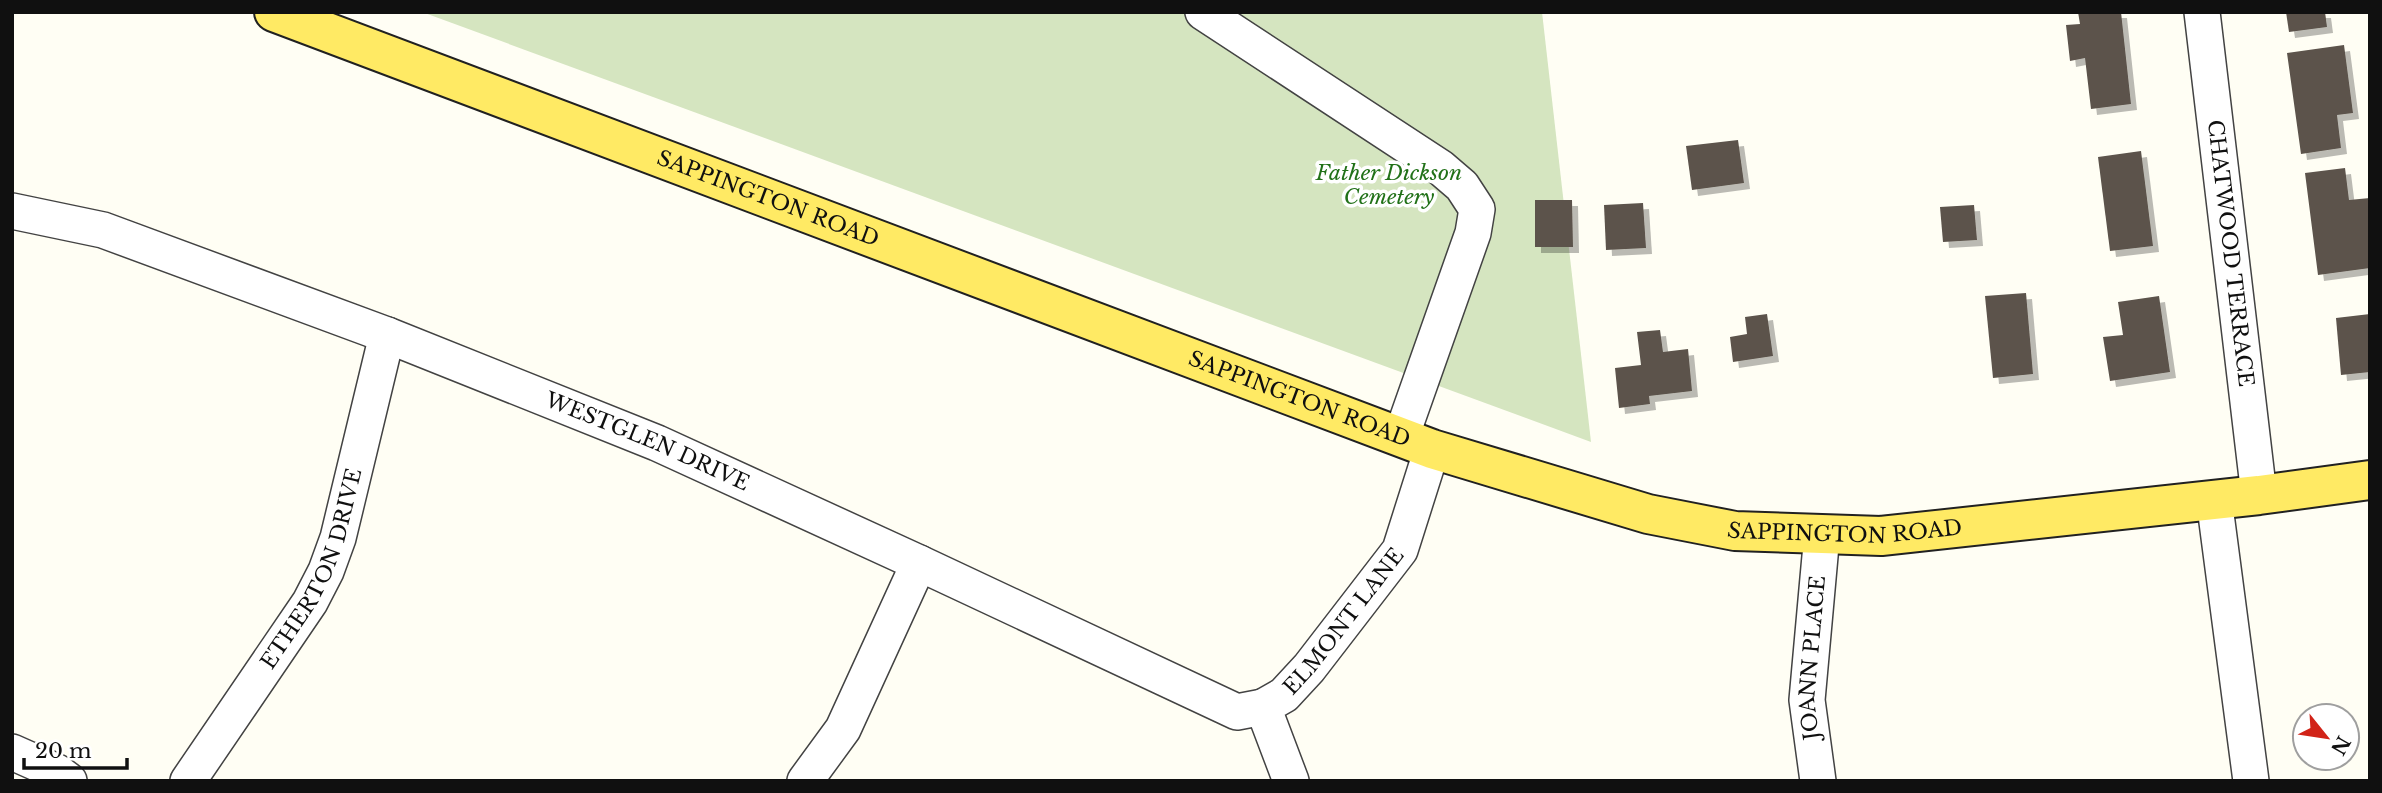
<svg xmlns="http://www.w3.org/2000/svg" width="2382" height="793" viewBox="0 0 2382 793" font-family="'Libre Baskerville',serif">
  <defs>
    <filter id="shadow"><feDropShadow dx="6" dy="6" stdDeviation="0" flood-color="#0004"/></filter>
  </defs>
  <rect width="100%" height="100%" fill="#fffef4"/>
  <polygon fill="#d5e5c0" points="422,12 1542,12 1591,442"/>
  <g fill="#5b534b" filter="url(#shadow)">
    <polygon points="2078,12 2121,12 2131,104 2091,109 2085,58 2070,61 2066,25 2080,24"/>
    <polygon points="2286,12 2325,12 2327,27 2289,32"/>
    <polygon points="2344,45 2353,113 2337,115 2341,148 2301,154 2287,53"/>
    <polygon points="1738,140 1744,183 1692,190 1686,146"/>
    <polygon points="2141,151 2153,246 2110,251 2098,157"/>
    <polygon points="2345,168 2349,200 2370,198 2370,268 2318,275 2305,173"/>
    <polygon points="1535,200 1572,200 1573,247 1535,247"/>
    <polygon points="1643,203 1646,248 1606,250 1604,205"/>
    <polygon points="1974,205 1977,240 1943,242 1940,207"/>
    <polygon points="2026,293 2033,374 1993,378 1985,296"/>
    <polygon points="2159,296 2170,372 2110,381 2103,337 2123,335 2118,302"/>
    <polygon points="1767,314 1773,356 1733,362 1730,337 1747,334 1745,317"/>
    <polygon points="2370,314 2370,372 2341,375 2336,318"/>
    <polygon points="1660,330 1663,352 1688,349 1692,391 1649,396 1650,404 1619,408 1615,368 1641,365 1637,332"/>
  </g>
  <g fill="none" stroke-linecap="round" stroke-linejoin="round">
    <g stroke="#434343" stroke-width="38">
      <g id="minor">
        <polyline points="1203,12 1441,168 1462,186 1477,209 1473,233 1401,437"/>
        <path id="s1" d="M2202 12 2259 495"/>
        <path id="s2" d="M12 211 103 230 387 335 657 443 919 563 1237 712 1263 707"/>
        <polyline points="2214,499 2251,781"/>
        <polyline points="12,752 57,772 69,781"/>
        <path id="s3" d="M188 781 310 602 326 571 338 538 387 335"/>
        <polyline points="805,781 843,729 919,563"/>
        <path id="s4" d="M1291 781 1263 707 1284 695 1309 668 1400 550 1432 449"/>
        <path id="s5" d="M1818 781 1807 700 1822 534"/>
      </g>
    </g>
    <g stroke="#212121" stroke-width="42">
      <g id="major">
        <path id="s6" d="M274 12 1432 449 1648 514 1735 531 1881 536 2259 495 2370 480"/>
      </g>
    </g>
    <use href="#minor" stroke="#fff" stroke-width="35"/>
    <use href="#major" stroke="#ffea64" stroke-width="38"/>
  </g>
  <g text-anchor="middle" stroke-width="7" stroke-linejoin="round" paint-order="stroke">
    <g font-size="21" font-style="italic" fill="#217118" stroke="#fff">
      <text x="1389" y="180">Father Dickson<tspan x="1389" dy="24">Cemetery</tspan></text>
    </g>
    <g font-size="21" fill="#101010" stroke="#fff">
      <text dy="7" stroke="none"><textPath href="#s6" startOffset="528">SAPPINGTON ROAD</textPath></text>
      <text dy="7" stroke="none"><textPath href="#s1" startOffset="243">CHATWOOD TERRACE</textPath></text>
      <text dy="7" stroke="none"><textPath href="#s6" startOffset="1096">SAPPINGTON ROAD</textPath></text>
      <text dy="7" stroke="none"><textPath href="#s2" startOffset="677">WESTGLEN DRIVE</textPath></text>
      <text dy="7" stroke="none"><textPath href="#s6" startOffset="1662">SAPPINGTON ROAD</textPath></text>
      <text dy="7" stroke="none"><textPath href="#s3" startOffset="248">ETHERTON DRIVE</textPath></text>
      <text dy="7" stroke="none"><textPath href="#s4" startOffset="198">ELMONT LANE</textPath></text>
      <text dy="7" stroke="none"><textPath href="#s5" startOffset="124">JOANN PLACE</textPath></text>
    </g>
  </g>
  <rect width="2382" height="793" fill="none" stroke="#101010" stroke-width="28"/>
  <g transform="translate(2326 737) rotate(120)"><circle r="33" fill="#ffffff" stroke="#9f9f9f" stroke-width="2"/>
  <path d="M0-5L12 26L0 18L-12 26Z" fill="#d12318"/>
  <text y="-10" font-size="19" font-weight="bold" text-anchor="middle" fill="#101010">N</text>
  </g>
  <path d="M24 758v10h103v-10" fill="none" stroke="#101010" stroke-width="3.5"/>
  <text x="35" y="758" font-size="21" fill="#101010" stroke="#ffffff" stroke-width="5" paint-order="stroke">20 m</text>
</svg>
